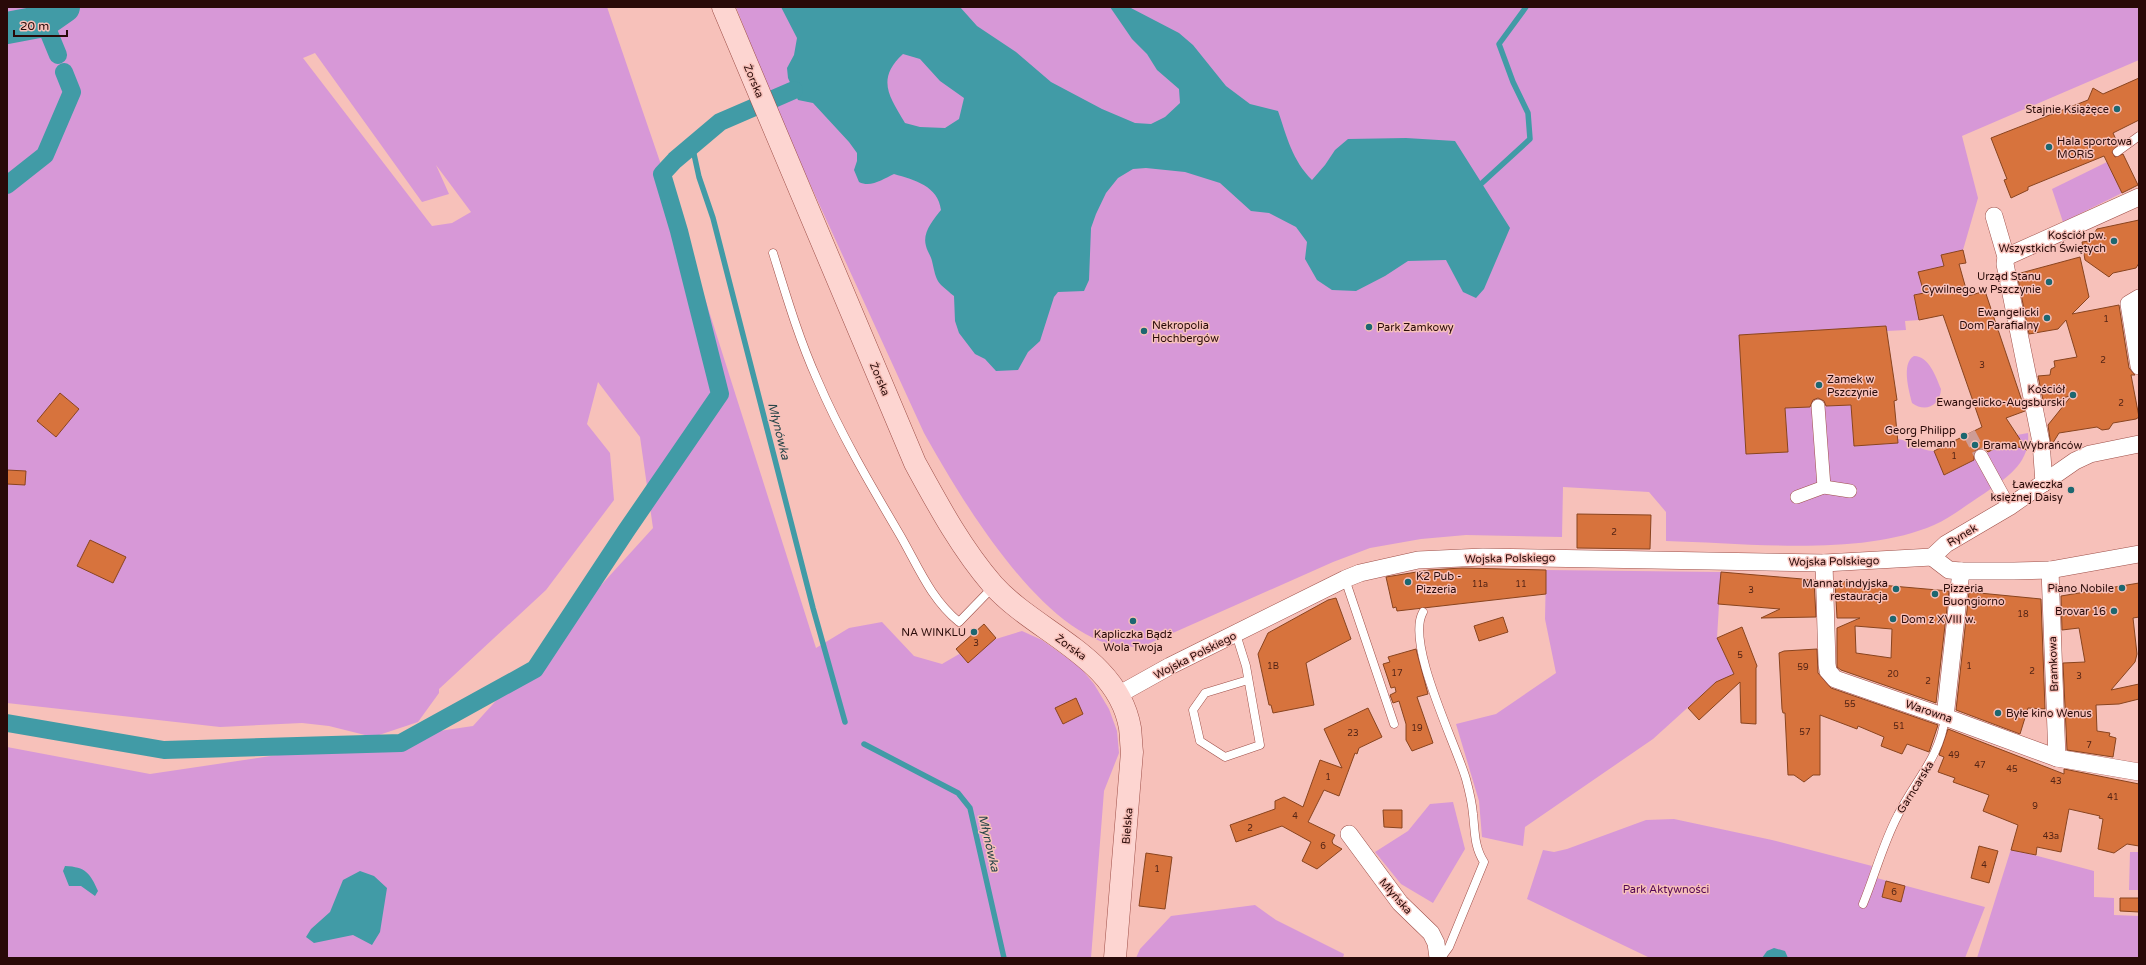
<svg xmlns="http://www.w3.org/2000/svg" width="2146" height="965" viewBox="0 0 2146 965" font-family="'Varela Round',sans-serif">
  <rect width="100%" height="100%" fill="#f7c1ba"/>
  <g fill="#d798d7" fill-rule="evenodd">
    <path d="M7 7H607L681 223 816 648 849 628 882 622 914 656 942 664 973 646 1022 631 1042 640 1080 667 1094 684 1109 709 1117 731 1119 753 1104 791 1091 958H7V747L150 774 473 726 653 528 640 437 598 382 587 424 610 453 614 500 546 590 439 689V693L418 722 373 737 329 726 302 723 220 727 7 703ZM315 53 422 202 449 194 436 165 471 212 452 223 432 226 303 58Z"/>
    <path d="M736 7H2139V60L1962 136 1978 198 1963 250 1941 255 1944 266 1918 272 1924 293 1914 295 1919 320 1905 321 1906 330 1887 331 1886 326 1739 335 1746 454 1788 452 1785 408 1851 405 1854 446 1898 443V439C1911 441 1923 452 1934 451L1945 475 2008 442 2012 445 2019 438 2017 435 2028 433C2031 462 2007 478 1985 493 1969 503 1952 517 1934 525 1861 557 1746 543 1666 541V512L1649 492 1563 487 1562 537 1466 535 1421 539 1370 548 1333 562 1148 644C1060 671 960 497 924 433L777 112Z"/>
    <polygon points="2107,162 2122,193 2063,222 2052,189"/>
    <path d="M1914 356C1929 356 1936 377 1941 389 1940 406 1925 413 1912 403 1909 391 1901 363 1914 356Z"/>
    <polygon points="1546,570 1721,572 1717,638 1734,674 1716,682 1653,739 1525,827 1523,846 1482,837 1479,801 1456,724 1496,714 1556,673 1545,619"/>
    <polygon points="1453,802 1465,849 1433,903 1401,884 1375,852 1408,831 1430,804"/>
    <polygon points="1674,819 1772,840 1872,866 1869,876 1985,907 1965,958 1650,958 1527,899 1543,850 1554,852 1567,849 1646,820"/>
    <polygon points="2011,849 2094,871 2094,897 2114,898 2114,915 2139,916 2139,958 1977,958"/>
    <polygon points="2130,852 2139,852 2139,890 2129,890"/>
    <polygon points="1255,905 1276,920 1344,954 1343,958 1136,958 1140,949 1171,916"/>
  </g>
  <g fill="#419ba6" fill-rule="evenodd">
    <path d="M781 7H960L977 26 1016 52 1051 82 1102 109 1135 123 1151 124 1165 117 1180 103 1179 89 1157 70 1147 54 1132 39 1110 7H1129L1179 33 1193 45 1226 86 1250 104 1278 111C1287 137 1292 160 1312 180L1325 165 1335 150 1348 139 1406 138 1455 141 1510 228 1484 289 1476 298 1463 292 1446 260 1408 261 1385 276 1356 291 1332 290 1317 280 1305 259 1307 242 1296 227 1269 213 1251 211 1220 183 1185 172 1146 168 1133 169 1118 178 1106 193 1096 214 1091 228 1089 280 1084 291 1058 292 1054 297 1040 341 1028 352 1018 370 996 371 985 359 975 354 959 333 955 321 954 296C936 281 937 283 932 261 931 256 927 251 926 246 922 233 933 220 941 210 938 186 915 180 894 174 883 179 871 188 859 182L854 170 857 161V153L849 142 813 103 798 100 788 78 787 68 794 55 797 38ZM903 54 920 59 940 81 964 98 959 119 945 128 920 127 905 123C889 96 876 79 903 54Z"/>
    <path d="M65 866C86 867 90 873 98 891L95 896 81 886H69L63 871Z"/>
    <polygon points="360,871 374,876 387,888 380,932 372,945 353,935 314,943 306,937 311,929 330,912 343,880"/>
    <polygon points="1774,948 1785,951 1788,958 1762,958 1767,951"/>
  </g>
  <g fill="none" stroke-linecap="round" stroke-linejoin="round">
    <g stroke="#419ba6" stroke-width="5.5">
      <polyline points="692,145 699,177 713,218 813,608 845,722"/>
      <polyline points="1482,183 1530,139 1528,113 1513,82 1499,44 1526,7"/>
      <polyline points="864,744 958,793 970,808 1004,958"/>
    </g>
    <g stroke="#419ba6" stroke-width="18">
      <polyline points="44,21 58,55"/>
      <polyline points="7,185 45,155 72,92 64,72"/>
      <polyline points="7,723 164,750 401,743 535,669 626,531 720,394 679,231 662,174 675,160 720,122 794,90"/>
    </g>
    <polyline stroke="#419ba6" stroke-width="32" points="7,28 44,21 64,7"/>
  </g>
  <g fill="#d7733d" stroke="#89441f" fill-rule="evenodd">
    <polygon points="2139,78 2139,120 2113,133 2118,144 2112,152 2115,157 2123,154 2138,185 2122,193 2104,156 2028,187 2028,190 2011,198 2004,180 2007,179 1991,138 2088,100 2093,88 2103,94"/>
    <polygon points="2139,220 2139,263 2136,268 2113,273 2109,277 2085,260 2082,242 2089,241 2097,229"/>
    <polygon points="1963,250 1966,263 1959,264 1968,296 1985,291 2024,407 2025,411 2006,418 2027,450 2006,443 1988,452 1985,449 1978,449 1974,452 1974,460 1944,475 1934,451 1982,427 1943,315 1919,320 1914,295 1924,293 1918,272 1944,266 1941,255"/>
    <polygon points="2080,257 2089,297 2072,314 2119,305 2129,368 2135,375 2131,375 2139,417 2136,419 2113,423 2109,429 2102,430 2097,427 2059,433 2051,446 2048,425 2072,395 2044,405 2038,376 2050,375 2051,369 2055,367 2054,361 2077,357 2066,320 2058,329 2029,334 2017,274"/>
    <polygon points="1886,326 1897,400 1894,401 1898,443 1854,446 1851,405 1826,406 1824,401 1818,398 1813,400 1810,407 1785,408 1788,452 1746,454 1739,335"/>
    <polygon points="60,393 79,409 56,437 37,421"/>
    <polygon points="7,470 26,471 25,485 7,484"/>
    <polygon points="1577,514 1651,515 1650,549 1577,548"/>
    <polygon points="90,540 126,557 113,583 77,566"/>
    <polygon points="1462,568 1546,570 1546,594 1397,611 1396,607 1393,608 1386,577 1429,570"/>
    <polygon points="1721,572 1814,580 1816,617 1761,618 1780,609 1718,604"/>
    <path d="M1835 581 1949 591 1936 703 1841 670 1837 667V628L1860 618H1837ZM1855 626 1892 629 1891 658 1856 653Z"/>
    <polygon points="2139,583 2139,617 2133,618 2137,654 2135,662 2111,690 2139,684 2139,699 2119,704 2096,705 2097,731 2110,733 2109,736 2116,738 2113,757 2067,750 2063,663 2085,662 2079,628 2062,630 2061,596"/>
    <polygon points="1969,592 2041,599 2045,709 2028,708 2020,734 1956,710"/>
    <polygon points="1336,598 1351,639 1306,663 1314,705 1273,713 1271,705 1269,705 1258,654 1268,633 1328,600"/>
    <polygon points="1503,617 1508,632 1479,641 1474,626"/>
    <polygon points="984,624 996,638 968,663 956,649"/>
    <polygon points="1742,627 1757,666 1756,668 1756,724 1741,723 1740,682 1699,720 1688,708 1716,682 1734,674 1717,638"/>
    <polygon points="1416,649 1428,694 1417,697 1433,743 1412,751 1406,740 1406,724 1399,701 1393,703 1390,695 1396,692 1395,687 1391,688 1383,664 1390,662 1388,657"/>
    <polygon points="1817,649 1818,673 1831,688 1938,725 1929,752 1907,744 1902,754 1881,746 1884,737 1858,726 1857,729 1820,715 1820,775 1813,775 1804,782 1794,775 1788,775 1785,713 1783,713 1782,709 1779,653 1784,651"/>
    <polygon points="1076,698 1083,714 1063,724 1055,708"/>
    <polygon points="1368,708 1382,737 1359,748 1357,754 1355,753 1339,796 1324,790 1308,822 1335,835 1332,841 1333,844 1342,849 1317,869 1302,861 1311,842 1282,826 1236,842 1230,825 1275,809 1275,801 1284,797 1303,807 1320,760 1342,768 1324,729"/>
    <polygon points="1948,729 2064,774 2064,769 2139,784 2139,846 2127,844 2114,853 2098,849 2103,819 2099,818 2100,816 2069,809 2061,852 2037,847 2036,855 2011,850 2018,825 1983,811 1989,795 1953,782 1955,778 1938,772 1944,757 1939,755"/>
    <polygon points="1383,810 1402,810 1402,828 1384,827"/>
    <polygon points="1979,846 1998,851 1989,883 1971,878"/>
    <polygon points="1146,853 1172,857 1165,909 1139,906"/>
    <polygon points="1886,881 1905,886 1901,902 1882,897"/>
    <polygon points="2120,898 2139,898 2139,912 2120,911"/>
  </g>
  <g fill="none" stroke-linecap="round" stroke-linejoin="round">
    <polyline stroke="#ce9c96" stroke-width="13" stroke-dasharray="13 6" stroke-linecap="butt" points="1969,433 1981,456"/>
    <g stroke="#9e4f48" stroke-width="9">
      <g id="service">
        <polyline points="2117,152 2139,136"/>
        <path d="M773 253C786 295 799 339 817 379 840 433 870 484 900 535 918 566 930 598 959 622L994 586"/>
        <polyline points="1345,579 1394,724"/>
        <path d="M1423 612C1405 643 1456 744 1466 779 1469 790 1472 803 1473 814 1475 831 1474 847 1484 862L1449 947 1441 958"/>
        <polyline points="1236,634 1246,666 1260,745 1225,757 1200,741 1193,710 1205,693 1248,680"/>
        <path d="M1863 904C1875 875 1883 843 1898 815 1915 780 1940 758 1945 717"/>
      </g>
    </g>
    <g stroke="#9e4f48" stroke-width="14">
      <g id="pedestrian">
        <polyline points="1818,406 1824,487"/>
        <polyline points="1981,456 2009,507"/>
        <polyline points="1797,497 1824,487 1850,491"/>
      </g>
    </g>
    <g stroke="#9e4f48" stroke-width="18">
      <g id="minor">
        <polyline points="1994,216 2006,257 2005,264 2041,442 2044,483"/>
        <polyline points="2006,257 2139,197"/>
        <polyline points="2139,298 2129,304 2139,366"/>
        <polyline points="1932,557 1946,544 2009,507 2075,461 2090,454 2139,444"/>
        <polyline points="1932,557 1949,570 1961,571 2014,571 2050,570 2139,554"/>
        <polyline points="1824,563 1827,664 1828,671 1835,679 1945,717 2057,758 2139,772"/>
        <polyline points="2050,570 2057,758"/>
        <polyline points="1118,695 1170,666 1345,579 1360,573 1418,560 1483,557 1824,563 1932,557"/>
        <polyline points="1945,717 1961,571"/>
        <polyline points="1349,834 1400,903 1431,933 1436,943 1438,958"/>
      </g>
    </g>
    <g stroke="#9e4f48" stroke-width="23">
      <path id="secondary" d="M723 7 915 463C938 505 961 548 993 585 1036 633 1118 657 1130 728 1131 736 1131 744 1132 752L1115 958"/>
    </g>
    <use href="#service" stroke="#fff" stroke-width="8"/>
    <use href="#pedestrian" stroke="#fff" stroke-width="13"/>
    <use href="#minor" stroke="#fff" stroke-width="17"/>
    <use href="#secondary" stroke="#fdd5d1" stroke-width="22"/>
  </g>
  <g fill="#1c6770" stroke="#f7c1ba" stroke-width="1.5">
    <circle cx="2117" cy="109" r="4"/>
    <circle cx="2049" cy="147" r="4"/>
    <circle cx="2114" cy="241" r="4"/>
    <circle cx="2049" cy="282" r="4"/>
    <circle cx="2047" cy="318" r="4"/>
    <circle cx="1369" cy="327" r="4"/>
    <circle cx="1144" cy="331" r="4"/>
    <circle cx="1819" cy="385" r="4"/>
    <circle cx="2073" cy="395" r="4"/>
    <circle cx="1964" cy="436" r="4"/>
    <circle cx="1975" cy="445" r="4"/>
    <circle cx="2071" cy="490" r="4"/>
    <circle cx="1408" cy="582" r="4"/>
    <circle cx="2122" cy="588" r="4"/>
    <circle cx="1896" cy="589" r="4"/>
    <circle cx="1935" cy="594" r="4"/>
    <circle cx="2114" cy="611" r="4"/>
    <circle cx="1893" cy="619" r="4"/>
    <circle cx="1133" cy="621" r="4"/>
    <circle cx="974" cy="632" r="4"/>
    <circle cx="1998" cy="713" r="4"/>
  </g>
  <g text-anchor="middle" stroke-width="3" stroke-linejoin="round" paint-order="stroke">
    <g font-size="9" fill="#542415">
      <text x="2106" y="322">1</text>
      <text x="2103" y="363">2</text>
      <text x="1982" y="368">3</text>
      <text x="2121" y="406">2</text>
      <text x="1954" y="459">1</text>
      <text x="1614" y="535">2</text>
      <text x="1480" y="587">11a</text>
      <text x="1521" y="587">11</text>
      <text x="1751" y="593">3</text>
      <text x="2023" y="617">18</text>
      <text x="976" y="646">3</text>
      <text x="1740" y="658">5</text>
      <text x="1273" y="669">1B</text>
      <text x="1969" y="669">1</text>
      <text x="1803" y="670">59</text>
      <text x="2032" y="674">2</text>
      <text x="1397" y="676">17</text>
      <text x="1893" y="677">20</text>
      <text x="2079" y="679">3</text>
      <text x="1928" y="684">2</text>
      <text x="1850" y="707">55</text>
      <text x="1899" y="729">51</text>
      <text x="1417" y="731">19</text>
      <text x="1805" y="735">57</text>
      <text x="1353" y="736">23</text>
      <text x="2089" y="748">7</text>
      <text x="1954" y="758">49</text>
      <text x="1980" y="768">47</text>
      <text x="2012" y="772">45</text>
      <text x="1328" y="780">1</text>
      <text x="2056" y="784">43</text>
      <text x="2113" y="800">41</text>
      <text x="2035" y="809">9</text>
      <text x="1295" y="819">4</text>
      <text x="1250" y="831">2</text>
      <text x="2051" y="839">43a</text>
      <text x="1323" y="849">6</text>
      <text x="1984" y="868">4</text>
      <text x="1157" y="872">1</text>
      <text x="1894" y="895">6</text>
    </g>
    <g font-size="11" fill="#290a08" stroke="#f7c1ba">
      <text transform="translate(754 81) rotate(67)" y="4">Żorska</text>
      <text transform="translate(880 379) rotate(67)" y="4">Żorska</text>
      <text transform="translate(1962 535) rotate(-31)" y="4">Rynek</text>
      <text transform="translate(1510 558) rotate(-1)" y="4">Wojska Polskiego</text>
      <text transform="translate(1834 561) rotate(-1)" y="4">Wojska Polskiego</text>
      <text transform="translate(1071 647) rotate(36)" y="4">Żorska</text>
      <text transform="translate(1195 655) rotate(-27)" y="4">Wojska Polskiego</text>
      <text transform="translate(2053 664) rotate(-92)" y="4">Bramkowa</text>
      <text transform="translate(1929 711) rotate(19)" y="4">Warowna</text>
      <text transform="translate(1915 787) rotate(-58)" y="4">Garncarska</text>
      <text transform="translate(1127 826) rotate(-85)" y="4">Bielska</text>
      <text transform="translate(1396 896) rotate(49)" y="4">Młyńska</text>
    </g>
    <g font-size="11" fill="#290a08" stroke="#f7c1ba" text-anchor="end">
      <text x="2109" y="113">Stajnie Książęce</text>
      <text x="2057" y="145" text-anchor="start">Hala sportowa<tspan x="2057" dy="13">MORiS</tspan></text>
      <text x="2106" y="239">Kościół pw.<tspan x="2106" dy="13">Wszystkich Świętych</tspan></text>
      <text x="2041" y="280">Urząd Stanu<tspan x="2041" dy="13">Cywilnego w Pszczynie</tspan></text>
      <text x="2039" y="316">Ewangelicki<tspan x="2039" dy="13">Dom Parafialny</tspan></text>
      <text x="1152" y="329" text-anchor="start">Nekropolia<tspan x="1152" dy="13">Hochbergów</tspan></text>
      <text x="1377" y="331" text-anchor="start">Park Zamkowy</text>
      <text x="1827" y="383" text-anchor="start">Zamek w<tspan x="1827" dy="13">Pszczynie</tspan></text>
      <text x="2065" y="393">Kościół<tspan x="2065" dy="13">Ewangelicko-Augsburski</tspan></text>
      <text x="1956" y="434">Georg Philipp<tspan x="1956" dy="13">Telemann</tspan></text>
      <text x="1983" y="449" text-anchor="start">Brama Wybrańców</text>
      <text x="2063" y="488">Ławeczka<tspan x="2063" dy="13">księżnej Daisy</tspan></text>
      <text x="1416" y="580" text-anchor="start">K2 Pub -<tspan x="1416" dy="13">Pizzeria</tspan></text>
      <text x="1888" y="587">Mannat indyjska<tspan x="1888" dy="13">restauracja</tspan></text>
      <text x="1943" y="592" text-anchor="start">Pizzeria<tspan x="1943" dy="13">Buongiorno</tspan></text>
      <text x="2114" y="592">Piano Nobile</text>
      <text x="2106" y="615">Brovar 16</text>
      <text x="1901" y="623" text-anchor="start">Dom z XVIII w.</text>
      <text x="966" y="636">NA WINKLU</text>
      <text x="1133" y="638" text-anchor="middle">Kapliczka Bądź<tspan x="1133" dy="13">Wola Twoja</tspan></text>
      <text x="2006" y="717" text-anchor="start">Byłe kino Wenus</text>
    </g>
    <g font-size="11" fill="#520454" stroke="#f7c1ba">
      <text x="1666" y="893">Park Aktywności</text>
    </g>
    <g font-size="12" font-style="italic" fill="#2a464a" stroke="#f7c1ba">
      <text transform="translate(779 431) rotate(76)" y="4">Młynówka</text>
      <text transform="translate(989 843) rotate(77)" y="4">Młynówka</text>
    </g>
  </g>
  <rect width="2146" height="965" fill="none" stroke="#290a08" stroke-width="16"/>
  <path d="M14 30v6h53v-6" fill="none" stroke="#290a08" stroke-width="2"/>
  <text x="20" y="30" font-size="12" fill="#290a08" stroke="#f7c1ba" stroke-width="3" paint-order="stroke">20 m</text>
</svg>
